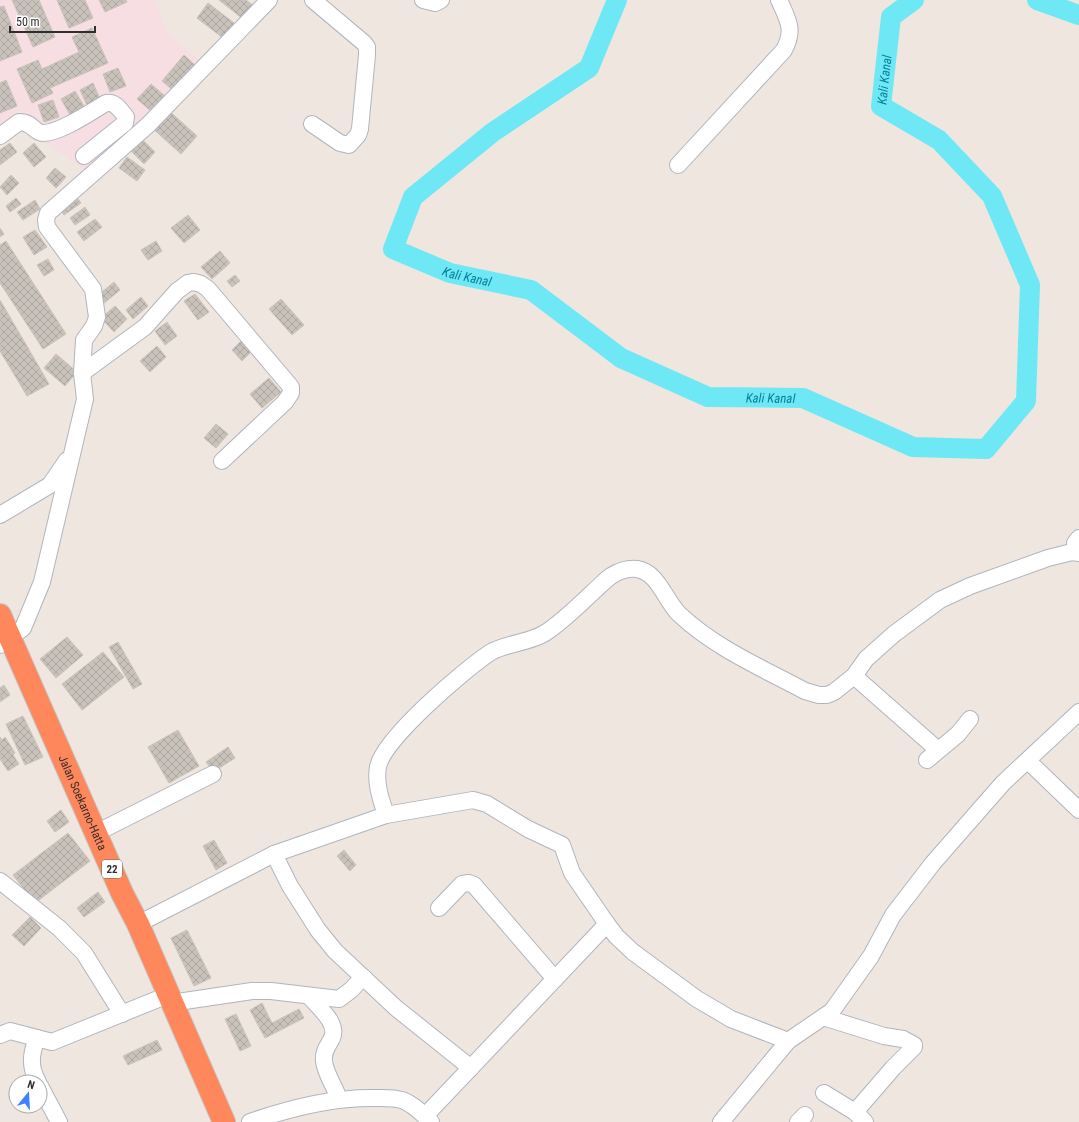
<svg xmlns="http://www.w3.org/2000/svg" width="1079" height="1122" viewBox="0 0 1079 1122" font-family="'Roboto Condensed',sans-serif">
  <defs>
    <pattern id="building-cross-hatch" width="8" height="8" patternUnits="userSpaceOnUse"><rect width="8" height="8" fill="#c8c2bb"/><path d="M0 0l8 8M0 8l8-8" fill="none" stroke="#aca7a1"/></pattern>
  </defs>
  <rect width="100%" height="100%" fill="#efe6e0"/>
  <polygon fill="#f6dee3" points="0,0 155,0 166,30 177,42 206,65 198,89 127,131 87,172 57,150 25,131 6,137 0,142"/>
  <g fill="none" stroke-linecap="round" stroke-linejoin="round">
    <g stroke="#6fe8f5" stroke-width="20">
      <path id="s1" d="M617 0 589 68 493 132 413 197 393 249 450 273 531 290 621 358 708 397 803 398 913 447 986 449 1026 401 1030 285 992 196 939 140 881 106 891 17 914 0"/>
      <polyline points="1037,0 1079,15"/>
    </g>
  </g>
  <g fill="url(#building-cross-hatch)" stroke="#ccc2b9">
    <polygon points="12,0 39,0 55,37 33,47"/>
    <polygon points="57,0 85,0 93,18 69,28"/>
    <polygon points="99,0 126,0 127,2 105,12"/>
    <polygon points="219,0 246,0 254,6 243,19"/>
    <polygon points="208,3 234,23 223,38 197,18"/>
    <polygon points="4,6 22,52 0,61 0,7"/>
    <polygon points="92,28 108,63 50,88 53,93 32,103 17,69 38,60 42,69 79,52 72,37"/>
    <polygon points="184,55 197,67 175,92 162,81"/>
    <polygon points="118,68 126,86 110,92 103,74"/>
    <polygon points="6,80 17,106 0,113 0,83"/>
    <polygon points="93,83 100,99 87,105 80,90"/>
    <polygon points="151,84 165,96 151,111 137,99"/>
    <polygon points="75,91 84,106 70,115 61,99"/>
    <polygon points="53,100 59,117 44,122 38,105"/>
    <polygon points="167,109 197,136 181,154 151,127"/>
    <polygon points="141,138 155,152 144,164 130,150"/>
    <polygon points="10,143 17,152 0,165 0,150"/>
    <polygon points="34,143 46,157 34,167 23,153"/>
    <polygon points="127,157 145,170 137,181 119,168"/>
    <polygon points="55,168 66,177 56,188 46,178"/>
    <polygon points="11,175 19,183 7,195 0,187"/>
    <polygon points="75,195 81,203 64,215 58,206"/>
    <polygon points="16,198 21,204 10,212 6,206"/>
    <polygon points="35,200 40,209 23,220 17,212"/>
    <polygon points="85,207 90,215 75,225 70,218"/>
    <polygon points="188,215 200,230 184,243 171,228"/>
    <polygon points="95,219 102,227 84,241 77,232"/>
    <polygon points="0,228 4,234 0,237"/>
    <polygon points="35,230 47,247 34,255 23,237"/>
    <polygon points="6,241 66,334 43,349 0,283 0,245"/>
    <polygon points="156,241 162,251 148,260 141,250"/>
    <polygon points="220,251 230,263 212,279 201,267"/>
    <polygon points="48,259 54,270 44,276 37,265"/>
    <polygon points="235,275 240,281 232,287 227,281"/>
    <polygon points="114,282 120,290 103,304 97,296"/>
    <polygon points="195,294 209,312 198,320 184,301"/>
    <polygon points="141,297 148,306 133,319 126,310"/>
    <polygon points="281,299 304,325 292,335 269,309"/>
    <polygon points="0,300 49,384 27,396 0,351"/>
    <polygon points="115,306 127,319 114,332 101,318"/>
    <polygon points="167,322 177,336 165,345 155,331"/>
    <polygon points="241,341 251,352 242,361 232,350"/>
    <polygon points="157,346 166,357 150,372 140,361"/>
    <polygon points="56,354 77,372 65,386 44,368"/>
    <polygon points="269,378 281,392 262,408 250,394"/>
    <polygon points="216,424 228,434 216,448 204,438"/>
    <polygon points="67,637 83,655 56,678 40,659"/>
    <polygon points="118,642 142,684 133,689 109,647"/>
    <polygon points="103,652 124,677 82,710 62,684"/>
    <polygon points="4,685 10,695 0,702 0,688"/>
    <polygon points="23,716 43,757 25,765 6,724"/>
    <polygon points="178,730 199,766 169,783 148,747"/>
    <polygon points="0,737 2,740 5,737 15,753 13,755 19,764 8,771 0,759"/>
    <polygon points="228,747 235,758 213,772 206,762"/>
    <polygon points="61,810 69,822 55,832 47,821"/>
    <polygon points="68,833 90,861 35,903 13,875"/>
    <polygon points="214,840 227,863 216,870 203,846"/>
    <polygon points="344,850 356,865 350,871 337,856"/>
    <polygon points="98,892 105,902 84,917 77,908"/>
    <polygon points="30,917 41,928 24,946 12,935"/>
    <polygon points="187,930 211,978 194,986 171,938"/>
    <polygon points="262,1003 272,1023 299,1009 304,1018 265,1038 250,1010"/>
    <polygon points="236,1014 251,1046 240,1051 225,1019"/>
    <polygon points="157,1040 162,1050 128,1065 123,1056"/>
  </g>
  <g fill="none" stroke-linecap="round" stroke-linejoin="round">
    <g stroke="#b0b5be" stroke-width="18">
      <g id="minor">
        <polyline points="423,0 435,3 441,0"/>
        <polyline points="312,124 340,143 349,145 358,135 360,129 367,55 367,47 364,43 313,0"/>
        <path d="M0 136 19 122C33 122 34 133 43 133 60 133 91 112 106 103 115 101 120 110 126 117L125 123 84 156"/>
        <path d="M678 165 784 50C795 30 788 20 779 0"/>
        <polyline points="82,373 145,327 177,291 188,283 194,282 201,284 208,289 291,387 291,393 285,402 222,461"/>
        <polyline points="0,515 50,485 67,460"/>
        <polyline points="1076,551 1075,543 1079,538"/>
        <polyline points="0,645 23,628 42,582 85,399 82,373 84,340 94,326 97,317 93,289 47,227 46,220 48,213 148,125 269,0"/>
        <polyline points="854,676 938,750"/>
        <polyline points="927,760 958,734 970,719"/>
        <polyline points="1028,761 1079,810"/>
        <polyline points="386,815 473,800 487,804 528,829 562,845 572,873 607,924"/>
        <polyline points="96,833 213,774"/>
        <polyline points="274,854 290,886 318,930 335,951 396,1008 471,1068"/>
        <polyline points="0,881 59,928 84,953 122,1014"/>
        <polyline points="439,908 462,884 469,883 474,885 555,979"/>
        <path d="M138 924 274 854 386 815C381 800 375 783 378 767 383 739 465 669 491 652 507 643 529 643 545 633 562 622 578 606 593 592 599 587 605 580 611 576 619 571 627 568 637 569 658 572 665 600 679 614 715 648 762 668 805 691L819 695H827L834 692 854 676 866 659 894 634 940 600 970 586 1048 558 1072 552 1079 553"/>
        <path d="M309 996C317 1006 339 1023 332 1038 328 1046 323 1051 324 1061 325 1073 335 1087 339 1099"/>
        <polyline points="171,1003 252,991 271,991 339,999 351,990 363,977"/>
        <polyline points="823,1017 884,1036 903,1039 914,1045 914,1047 893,1068 855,1112 865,1122"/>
        <polyline points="0,1035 10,1031 52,1042 168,995"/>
        <path d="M37 1038C31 1054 29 1066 38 1082"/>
        <polyline points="40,1086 59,1122"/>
        <polyline points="824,1093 855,1112"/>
        <polyline points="425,1116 607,924 616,936 633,952 697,999 731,1019 788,1041"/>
        <path d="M250 1122C290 1108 329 1098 371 1098 381 1098 392 1097 402 1100 413 1104 423 1114 431 1122"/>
        <polyline points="721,1122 788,1041 832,1011 871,956 893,915 933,863 1003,783 1079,712"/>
        <polyline points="798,1122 805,1115"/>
      </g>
    </g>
    <g stroke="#c4c4c4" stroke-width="24">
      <g id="highway">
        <path id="s2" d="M0 615 122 893 138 924 224 1122"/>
      </g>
    </g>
    <use href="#minor" stroke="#fff" stroke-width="16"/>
    <use href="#highway" stroke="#ff875c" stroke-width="22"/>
  </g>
  <g text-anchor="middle" stroke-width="4" stroke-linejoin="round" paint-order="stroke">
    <rect fill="#fff" stroke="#6d6d6d" stroke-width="1" x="102" y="860" width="20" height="18" rx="3"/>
    <g font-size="11" font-weight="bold" fill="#2e2e2e">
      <text x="112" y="873">22</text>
    </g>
    <g font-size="12" fill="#2e2e2e" stroke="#fff">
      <text dy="4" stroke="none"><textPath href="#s2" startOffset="205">Jalan Soekarno-Hatta</textPath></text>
    </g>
    <g font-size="13" font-style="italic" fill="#07809a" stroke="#fff">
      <text dy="5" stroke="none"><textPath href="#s1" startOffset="1435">Kali Kanal</textPath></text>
      <text dy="5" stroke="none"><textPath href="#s1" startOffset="427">Kali Kanal</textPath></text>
      <text dy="5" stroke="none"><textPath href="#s1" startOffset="763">Kali Kanal</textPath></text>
    </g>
  </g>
  <g transform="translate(28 1094) rotate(18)"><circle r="19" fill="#ffffff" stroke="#ababab"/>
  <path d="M0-3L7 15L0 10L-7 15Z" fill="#3e82ff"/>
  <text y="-6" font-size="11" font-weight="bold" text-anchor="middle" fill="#2e2e2e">N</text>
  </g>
  <path d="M10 26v6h85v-6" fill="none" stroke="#2e2e2e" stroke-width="2"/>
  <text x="16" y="26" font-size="12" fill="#2e2e2e" stroke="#ffffff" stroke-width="3" paint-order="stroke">50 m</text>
</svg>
